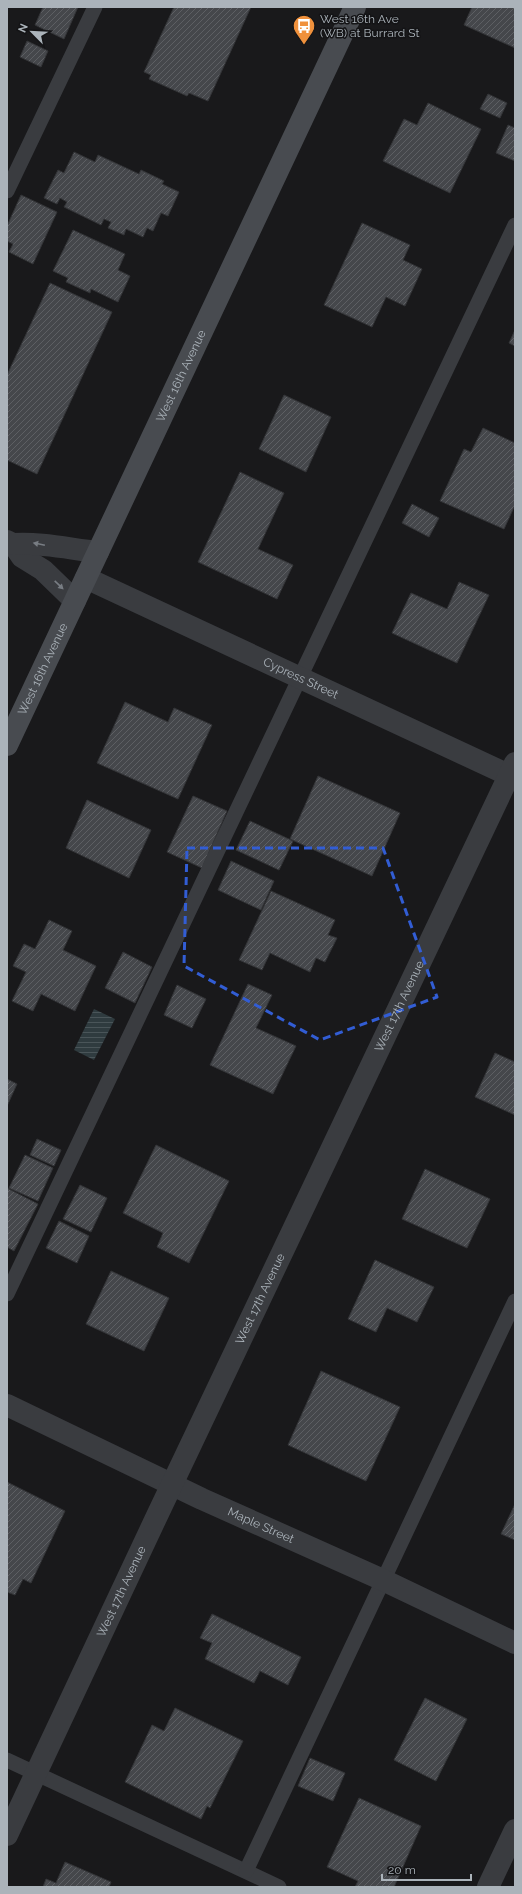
<svg xmlns="http://www.w3.org/2000/svg" width="522" height="1894" viewBox="0 0 522 1894" font-family="Raleway,sans-serif">
  <defs>
    <pattern id="water-rules" width="6" height="5" patternUnits="userSpaceOnUse"><rect width="6" height="5" fill="#2f3b3f"/><path d="M0 2.5h6" fill="none" stroke="#4a5559"/></pattern>
    <pattern id="building-hatch" width="6" height="6" patternUnits="userSpaceOnUse"><rect width="6" height="6" fill="#45474b"/><path d="M-1 1l2-2M0 6l6-6M5 7l2-2" fill="none" stroke="#5d5f63"/></pattern>
  </defs>
  <rect width="100%" height="100%" fill="#19191b"/>
  <polygon fill="url(#water-rules)" points="94,1009 115,1019 94,1060 74,1050"/>
  <g fill="url(#building-hatch)" stroke="#333437">
    <polygon points="43,7 78,7 64,39 35,25"/>
    <polygon points="174,7 251,7 208,101 189,93 187,96 149,79 151,75 144,72"/>
    <polygon points="472,7 515,7 515,48 464,25"/>
    <polygon points="27,41 48,51 41,67 20,57"/>
    <polygon points="488,94 507,103 500,118 480,109"/>
    <polygon points="428,103 481,129 450,193 383,161 404,119 417,125"/>
    <polygon points="508,125 515,128 515,161 496,153"/>
    <polygon points="74,152 95,162 98,155 139,174 141,170 164,181 162,184 179,192 168,216 161,213 153,231 147,228 143,237 126,229 124,235 108,228 111,222 104,219 101,225 64,207 67,202 60,198 57,204 44,198 58,170 64,173"/>
    <polygon points="21,195 57,212 33,264 9,252 13,244 7,241 7,226"/>
    <polygon points="362,223 410,245 403,260 422,269 405,306 386,297 372,327 324,305"/>
    <polygon points="73,230 125,254 118,270 130,276 118,302 91,289 90,293 66,282 68,278 53,271"/>
    <polygon points="50,283 112,312 37,474 7,460 7,375"/>
    <polygon points="515,330 515,346 509,343"/>
    <polygon points="284,395 331,417 306,472 259,449"/>
    <polygon points="483,428 515,443 515,505 504,529 440,501 464,449 471,452"/>
    <polygon points="240,472 284,493 258,549 293,565 277,599 198,562"/>
    <polygon points="412,504 439,518 429,537 402,523"/>
    <polygon points="459,582 489,595 457,663 392,633 411,593 447,609"/>
    <polygon points="125,702 168,722 174,708 212,725 178,799 97,763"/>
    <polygon points="318,776 400,813 372,876 290,839"/>
    <polygon points="193,796 227,811 202,868 167,852"/>
    <polygon points="87,800 151,830 129,878 66,848"/>
    <polygon points="250,821 293,841 279,870 236,850"/>
    <polygon points="231,861 274,881 261,910 218,890"/>
    <polygon points="271,891 335,920 328,935 337,938 325,962 316,958 310,972 270,953 262,970 239,960"/>
    <polygon points="49,920 72,931 63,950 96,966 75,1011 41,994 33,1011 12,1001 26,972 13,966 24,944 35,949"/>
    <polygon points="123,952 152,967 135,1003 105,988"/>
    <polygon points="248,984 272,995 256,1028 296,1046 273,1094 210,1065"/>
    <polygon points="177,985 206,999 192,1028 164,1015"/>
    <polygon points="495,1053 515,1062 515,1115 475,1097"/>
    <polygon points="7,1079 17,1084 7,1106"/>
    <polygon points="37,1139 61,1150 54,1166 30,1155"/>
    <polygon points="156,1145 229,1181 189,1263 157,1247 163,1233 123,1213"/>
    <polygon points="25,1155 53,1168 38,1201 9,1188"/>
    <polygon points="425,1169 490,1199 467,1248 402,1219"/>
    <polygon points="80,1185 107,1198 91,1232 63,1219"/>
    <polygon points="7,1188 38,1204 14,1251 7,1247"/>
    <polygon points="59,1221 89,1236 77,1263 46,1248"/>
    <polygon points="375,1260 434,1287 417,1322 387,1308 376,1332 348,1319"/>
    <polygon points="111,1271 169,1298 144,1351 86,1324"/>
    <polygon points="321,1371 400,1407 366,1481 288,1445"/>
    <polygon points="7,1482 65,1511 31,1583 23,1579 15,1595 7,1592"/>
    <polygon points="515,1504 515,1540 501,1534"/>
    <polygon points="212,1614 301,1657 288,1685 260,1671 254,1683 205,1659 212,1643 200,1638"/>
    <polygon points="425,1698 467,1719 436,1781 394,1760"/>
    <polygon points="175,1708 243,1741 210,1808 207,1806 201,1819 125,1782 152,1725 164,1731"/>
    <polygon points="310,1758 345,1773 333,1801 298,1786"/>
    <polygon points="359,1798 421,1826 394,1887 355,1887 358,1881 327,1867"/>
    <polygon points="65,1862 111,1882 109,1887 43,1887 46,1879 56,1883"/>
  </g>
  <g fill="none" stroke-linecap="round" stroke-linejoin="round">
    <g stroke="#3a3c40" stroke-width="15">
      <polyline points="7,191 95,7"/>
      <polyline points="7,1294 515,225"/>
      <polyline points="7,1760 279,1887"/>
      <polyline points="246,1871 515,1301"/>
    </g>
    <g stroke="#3a3c40" stroke-width="22">
      <polyline points="7,541 13,544 22,557 43,570 75,601"/>
      <path d="M13 544C41 542 70 549 98 552"/>
      <path id="s1" d="M86 578 515 778"/>
      <path id="s2" d="M7 1405 202 1499 383 1580 515 1643"/>
      <path id="s3" d="M7 1835 155 1520 515 763"/>
      <polyline points="488,1887 515,1830"/>
    </g>
    <path stroke="#484b50" stroke-width="22" id="s4" d="M7 745 355 7"/>
  </g>
  <defs><path id="oneway-solid" d="M-6-.8H1V-3.2L6.5 0L1 3.2V.8H-6Z"/></defs>
  <g fill="#787d83">
    <use href="#oneway-solid" transform="translate(39 544) rotate(-168)"/>
    <use href="#oneway-solid" transform="translate(59 585) rotate(44)"/>
  </g>
  <path fill="none" stroke="#325dd4" stroke-width="3" stroke-dasharray="8 5" stroke-linejoin="round" d="M187 848H383L437 997 320 1040 184 966Z"/>
  <defs>
    <g id="bus-pin" transform="scale(1.15)"><path d="M0 17L-7.5 6A9.5 9.5 0 1 1 7.5 6Z" fill="#f0913c" stroke="#141416"/><path d="M-5-6H5V4H4V6H2V4H-2V6H-4V4H-5ZM-3.5-4V0h7V-4ZM-3.5 1.2v1.5H-2V1.2ZM2 1.2v1.5H3.5V1.2Z" fill="#fff"/></g>
  </defs>
  <g fill-rule="evenodd">
    <use href="#bus-pin" x="304" y="26"/>
  </g>
  <g text-anchor="middle" stroke-width="3" stroke-linejoin="round" paint-order="stroke">
    <g font-size="12" fill="#abb3ba" stroke="#141416" text-anchor="start">
      <text x="320" y="23">West 16th Ave<tspan x="320" dy="14">(WB) at Burrard St</tspan></text>
    </g>
    <g font-size="12" fill="#abb3ba" stroke="#141416">
      <text dy="4" stroke="none"><textPath href="#s4" startOffset="408">West 16th Avenue</textPath></text>
      <text dy="4" stroke="none"><textPath href="#s4" startOffset="84">West 16th Avenue</textPath></text>
      <text dy="4" stroke="none"><textPath href="#s1" startOffset="237">Cypress Street</textPath></text>
      <text dy="4" stroke="none"><textPath href="#s3" startOffset="917">West 17th Avenue</textPath></text>
      <text dy="4" stroke="none"><textPath href="#s3" startOffset="593">West 17th Avenue</textPath></text>
      <text dy="4" stroke="none"><textPath href="#s2" startOffset="281">Maple Street</textPath></text>
      <text dy="4" stroke="none"><textPath href="#s3" startOffset="269">West 17th Avenue</textPath></text>
    </g>
  </g>
  <rect width="522" height="1894" fill="none" stroke="#abb3ba" stroke-width="16"/>
  <g transform="translate(32 32) rotate(294)" stroke="#141416" stroke-width="3" paint-order="stroke">
  <path d="M0-3L7 15L0 10L-7 15Z" fill="#abb3ba"/>
  <text y="-6" font-size="11" font-weight="bold" text-anchor="middle" fill="#abb3ba">N</text>
  </g>
  <path d="M382 1874v6h89v-6" fill="none" stroke="#abb3ba" stroke-width="2"/>
  <text x="388" y="1874" font-size="12" fill="#abb3ba" stroke="#141416" stroke-width="3" paint-order="stroke">20 m</text>
</svg>
